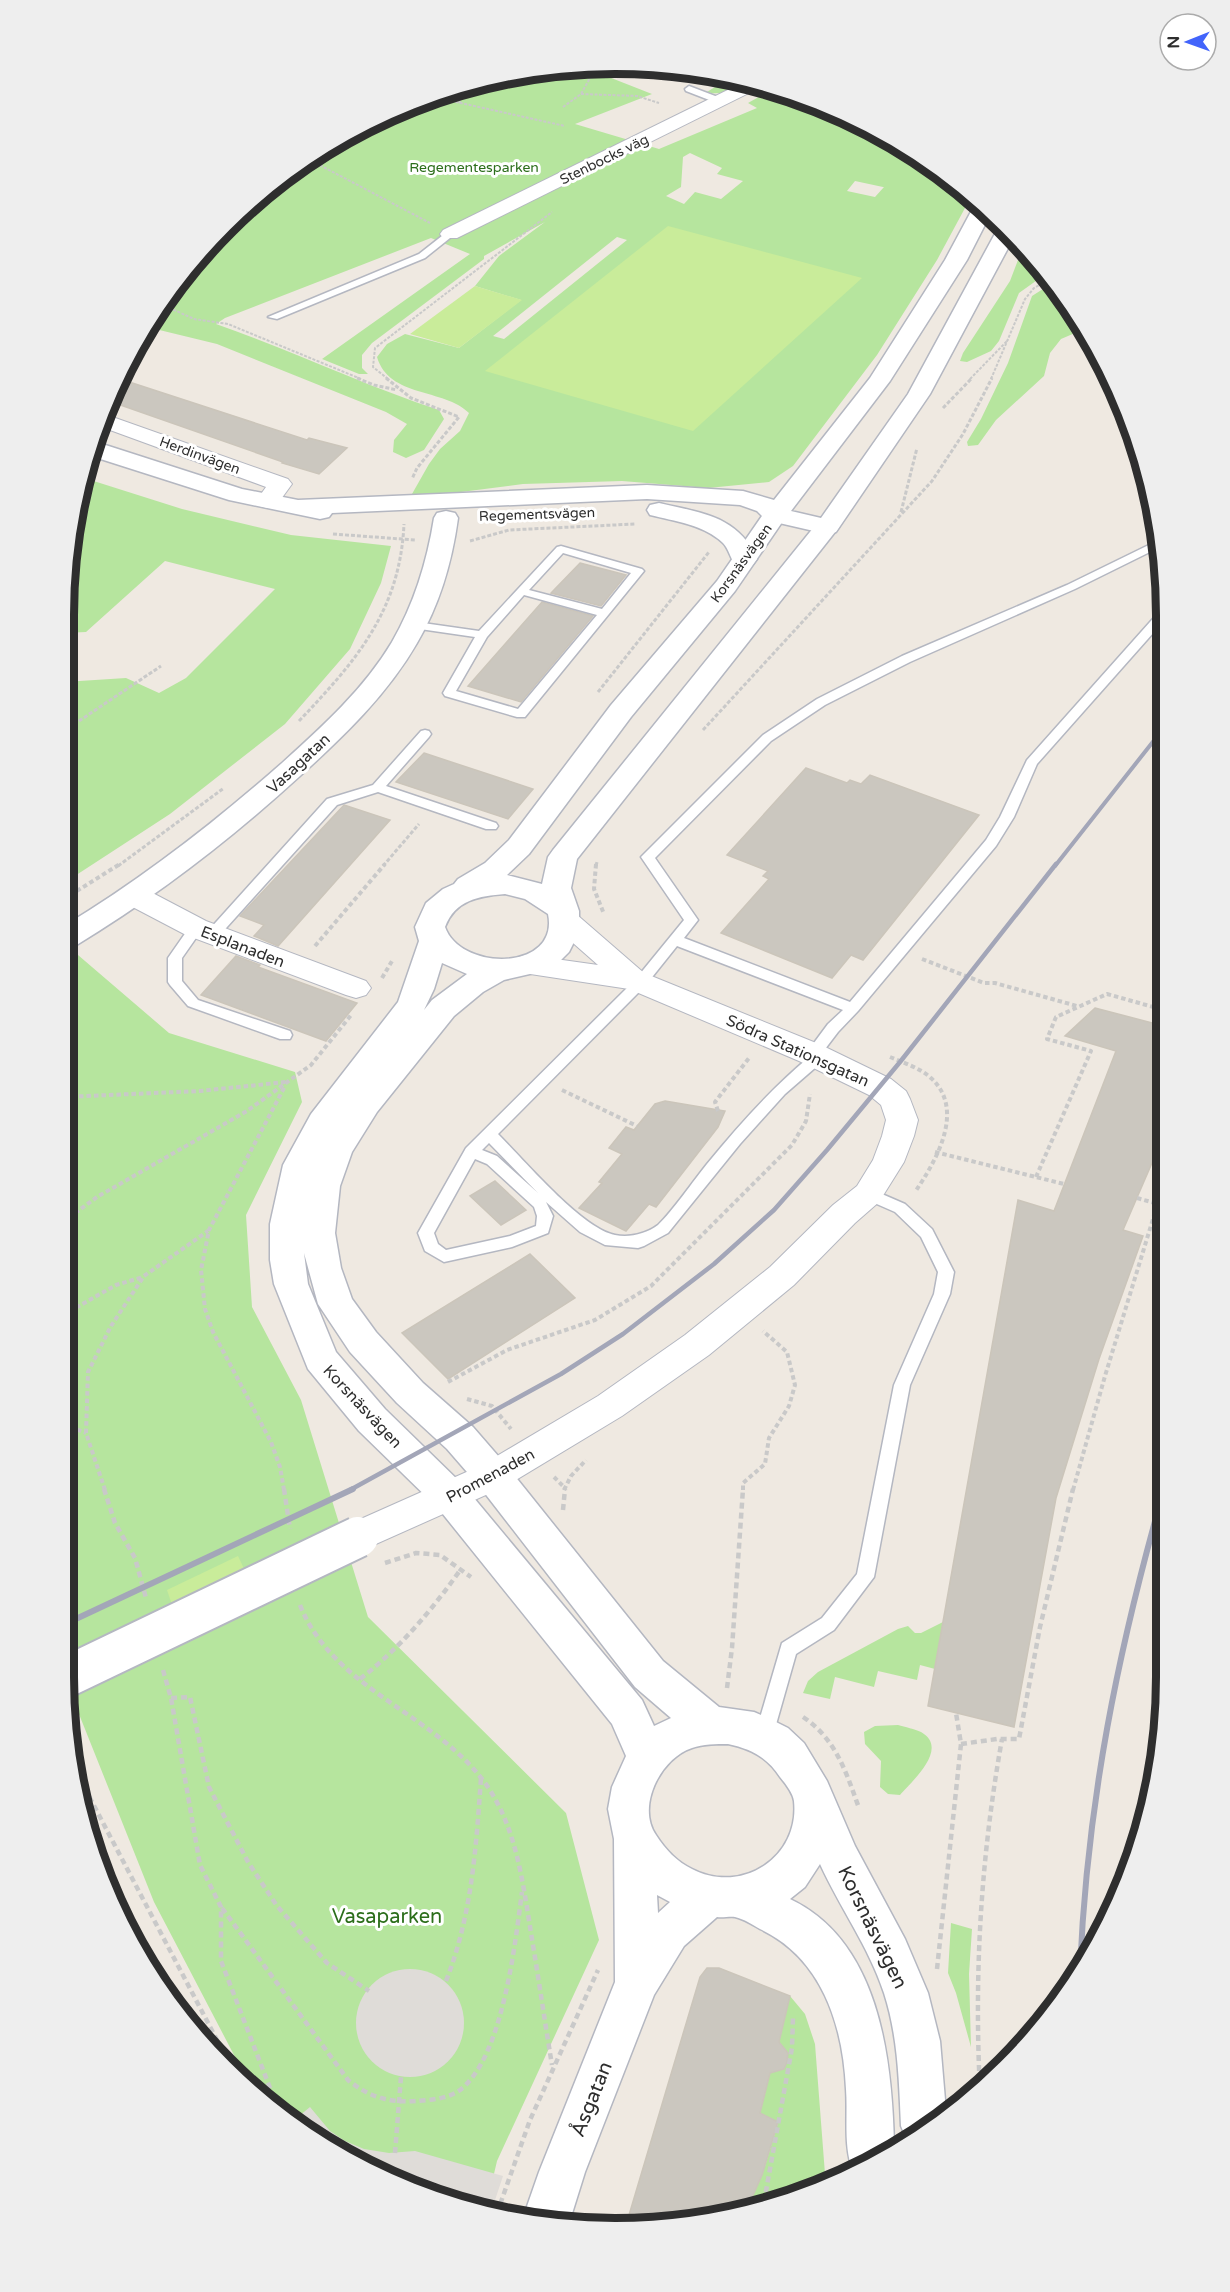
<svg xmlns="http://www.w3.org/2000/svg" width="1230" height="2292" viewBox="0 0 1230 2292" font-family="'Varela Round',sans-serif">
  <rect width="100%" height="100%" fill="#efe9e1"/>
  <g fill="#b6e59e" fill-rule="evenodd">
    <path d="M611 66 596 72 652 94 575 124 659 149 757 108 748 103 775 88 859 120 972 195 937 260 877 355 793 466 769 482 708 488 622 481 523 484 414 498 412 494 429 464 440 449 460 431 469 413C444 388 389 398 377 357L387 344 405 334 459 348 521 300 475 286 499 256 545 222 484 256V259L372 343 362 355V368L368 374H359L322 359 470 254 431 238 225 318 216 324C291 350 363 385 439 410L444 419 424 450 406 458 393 452 394 440 407 424 386 412 217 344 147 327 177 279 251 200 339 137 438 92 543 68ZM690 153 722 168 717 174 743 181 721 199 695 192 684 204 666 196 681 187 683 157ZM855 181 883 187H884L875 197 847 191ZM617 237 627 240 504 339 493 336Z"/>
    <path d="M670 67 707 75 710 74 748 80C734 87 723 97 707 92L715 87 666 69Z"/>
    <polygon points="1023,247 1047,273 1019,293 999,341 991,351 967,362 960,361 963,353 1010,281"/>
    <polygon points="1054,282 1082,330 1061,339 1050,353 1044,376 996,420 978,445 968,446 967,442 981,419 1008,363 1032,296"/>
    <polygon points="81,477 182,509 291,535 391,546 381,583 350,649 285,724 170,814 64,883 64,682 126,678 159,693 186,678 275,589 165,561 86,632 64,633 64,579"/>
    <polygon points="78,955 169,1033 295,1072 302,1102 246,1215 252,1307 301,1400 368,1617 566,1813 599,1940 497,2161 485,2212 472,2210 309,2136 246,2078 154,1902 63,1674 64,963"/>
    <polygon points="943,1622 935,1669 920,1665 917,1680 878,1671 874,1687 835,1677 830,1699 803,1693 808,1681 818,1672 898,1629 908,1626 915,1633 921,1633"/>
    <path d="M898 1725C905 1727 915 1729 921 1732 950 1748 912 1781 900 1795L888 1794 880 1787 881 1761 865 1744 864 1732 875 1726Z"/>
    <polygon points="951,1923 972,1929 969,1974 971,2047 956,1993 948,1973"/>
    <polygon points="790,1996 805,2014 815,2044 826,2187 740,2207 749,2204 756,2188 748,2170 765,2166 778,2123 760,2113 770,2071 784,2069 788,2053 779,2042"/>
  </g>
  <g fill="#c9ec9a">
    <polygon points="668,226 862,278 693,431 485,371"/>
    <polygon points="475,286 522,300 459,348 410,334"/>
    <polygon points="238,1556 262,1607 185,1643 167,1590"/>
  </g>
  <g fill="#dfdcd8">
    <circle cx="410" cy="2023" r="54"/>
    <polygon points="310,2107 330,2131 345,2141 364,2149 389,2153 415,2151 503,2176 491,2212 472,2210 309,2136 293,2121"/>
  </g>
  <g fill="#cbc7bf" stroke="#cbc5ba" stroke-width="1.5">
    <polygon points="117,378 307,440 309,438 347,448 319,474 282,463 283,462 109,401"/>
    <polygon points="580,563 626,575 601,606 551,593"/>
    <polygon points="542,602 593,616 521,702 468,686"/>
    <polygon points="424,753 533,789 508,819 396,782"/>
    <polygon points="806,768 847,783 850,780 861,784 870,775 979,815 863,960 851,955 832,978 721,933 769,879 763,876 768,871 727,855"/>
    <polygon points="344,805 390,820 278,946 254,936 264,925 240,916"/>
    <polygon points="236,956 260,965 258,967 357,1003 326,1041 201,995"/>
    <polygon points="1095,1008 1164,1026 1164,1135 1123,1230 1143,1236 1099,1359 1056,1498 1014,1727 928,1706 1018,1200 1054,1211 1116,1051 1065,1036"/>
    <polygon points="665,1101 725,1111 718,1127 656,1207 649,1204 626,1231 579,1208 602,1183 599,1182 622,1154 609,1148 626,1127 634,1130 655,1104"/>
    <polygon points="495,1181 526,1210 501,1225 470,1196"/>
    <polygon points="530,1254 575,1298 448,1379 402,1333"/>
    <polygon points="707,1968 719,1968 790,1996 779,2042 788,2053 787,2062 784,2069 770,2073 760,2113 778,2122 762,2175 749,2204 651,2228 626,2225 700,1977"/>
  </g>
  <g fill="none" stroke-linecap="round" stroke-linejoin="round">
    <g stroke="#b4b7c1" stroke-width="3">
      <g id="service">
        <polygon points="689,86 723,99 724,101 717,103 686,91 685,89"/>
        <polygon points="447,232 455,234 425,258 277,319 268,317 419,254"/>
        <path d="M1161 539 1162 546 1075 589 910 662 825 705 771 741 655 858 698 920 684 938 850 1002 986 840 1000 817 1027 760 1158 613H1162V623L1037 764 1014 817 996 846 858 1011 838 1032 822 1053 825 1057 823 1061 785 1094 740 1144 668 1233 644 1246 638 1248 605 1245 580 1232 546 1202 553 1216 548 1233 512 1247 444 1262 425 1251 418 1233 466 1148 635 980 684 920 641 857 763 735 817 699 902 656 1067 585ZM677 946 843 1010 828 1024 808 1051 806 1055 808 1058C770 1090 738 1126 707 1164 694 1180 672 1212 658 1225 646 1234 629 1238 615 1235 582 1229 523 1159 498 1134L645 986ZM489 1143 538 1193 497 1156 482 1150ZM475 1159 487 1164 534 1207 537 1216 536 1226 510 1236 446 1250 438 1244 434 1233Z"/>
        <path d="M561 546 642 569 644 571 525 717H517L445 696 443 693 475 637 413 628 407 624 409 621 479 631 557 547ZM563 553 631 573 602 609 529 590ZM524 595 597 615 518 709 456 691 487 637Z"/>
        <polygon points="425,730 429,731 431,734 429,737 386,786 496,823 498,826 496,829 486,829 378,792 337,805 218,937 208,937 206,934 208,931 327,799 373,785 421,731"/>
        <polygon points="196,923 203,928 182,958 182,981 198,1000 290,1031 292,1035 290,1039 280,1039 188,1006 170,985 168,982 168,958 191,925"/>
        <polygon points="868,1188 905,1204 932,1229 954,1272 950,1294 910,1385 874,1577 834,1630 796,1654 773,1735 771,1741 764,1743 757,1741 755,1735 782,1643 822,1618 857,1574 894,1385 934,1294 938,1272 921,1237 895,1212 863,1198 860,1194 863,1190"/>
      </g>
    </g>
    <g stroke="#b4b7c1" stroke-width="2">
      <g id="minor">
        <polygon points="748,80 765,85 457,238 443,238 440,234 443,230"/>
        <polygon points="104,414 288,479 292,484 276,506 268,508 260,506 256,501 266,487 99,426"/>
        <polygon points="135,887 145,889 206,921 366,981 371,988 366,995 356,998 346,995 186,935 125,903 121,896 125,889"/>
        <polygon points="566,911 576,914 644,973 821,1045 891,1079 906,1091 910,1099 918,1120 914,1136 904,1162 879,1202 855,1223 794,1285 709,1355 622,1416 506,1486 358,1552 345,1548 340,1537 345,1526 480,1466 598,1396 685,1335 770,1267 833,1205 857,1186 873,1160 882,1136 886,1120 881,1105 869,1095 799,1061 629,989 517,972 512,965 517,958 527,955 598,965 556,928 552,921 556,914"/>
      </g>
    </g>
    <g stroke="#b4b7c1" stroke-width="3">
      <g id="tertiary">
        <path d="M775 508 784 510 787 515 735 591 631 717 529 854 507 875 542 884 548 857 553 850 818 522 827 520 836 522 839 527 577 859 571 888 579 911V932L569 952 558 963 543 971 504 980 483 992 454 1016 377 1112 352 1152 340 1186 335 1233 341 1268 352 1299 376 1332 423 1383 473 1427 506 1465 663 1661 719 1707 754 1712 768 1718 788 1728 804 1743 827 1781 855 1846 905 1939 928 1993 940 2041 946 2112 906 2138 901 2126C899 2081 898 2036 884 1993 869 1947 840 1908 820 1864L805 1887 790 1899C879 1941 892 2057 894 2145L853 2171C843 2147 848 2115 846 2089 843 2025 822 1958 760 1929 753 1925 744 1919 735 1917 730 1916 723 1918 717 1917L684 1946 654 1995 585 2172 570 2220 524 2215 539 2172 615 1982 614 1839 608 1809 612 1787 626 1756 612 1724 438 1508 359 1431 308 1369 274 1284 270 1260V1224L283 1165 311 1114 398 1002 419 941 415 927 426 903 443 889 454 884 458 879 485 863 509 840 611 705 717 581 766 510ZM505 894 525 899 548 914C560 971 461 972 445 927 455 900 479 896 505 894ZM442 963 467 974 432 1000 424 1010 434 989ZM304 1253 318 1304 350 1352 397 1403 447 1449 480 1487 635 1687 671 1718 654 1726 642 1700 464 1486 385 1409 336 1352 308 1284ZM728 1744C751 1749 767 1757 780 1777 785 1783 793 1793 794 1801 800 1857 742 1895 692 1869 677 1862 665 1849 656 1835 636 1806 661 1758 692 1748 703 1744 716 1744 728 1744ZM657 1895 670 1902 658 1913Z"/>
        <path d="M446 511 455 513 458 518C452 562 440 604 417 643 387 695 344 736 300 776 230 840 156 897 75 946L64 949V926C142 879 214 823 282 763 322 727 364 689 392 642 414 604 427 562 434 518L437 513Z"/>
      </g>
    </g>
    <g stroke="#b4b7c1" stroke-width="3">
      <g id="secondary">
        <polygon points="980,201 991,213 967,260 890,381 791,511 821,518 908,394 997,230 1002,225 1014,237 930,394 836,532 827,534 766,520 757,511 740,505 647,499 332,513 329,517 320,519 229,500 88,455 93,441 242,489 298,500 647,485 743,491 774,500 870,378 945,260 974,206"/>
        <path d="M659 503C700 513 738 515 757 559L753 564 744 567 735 564C730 558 729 549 723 543 705 525 674 521 650 515L647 510 650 505Z"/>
      </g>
    </g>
    <g stroke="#c9c9c9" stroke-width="2" stroke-dasharray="3 1.5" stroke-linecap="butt">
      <polyline points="581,94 637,96 659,103"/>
      <polyline points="429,96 565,126"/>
      <polyline points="459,103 467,85"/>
      <polyline points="563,107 581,94 590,78 599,71 622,65"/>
      <polyline points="308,159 430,223"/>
      <polyline points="161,304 194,319 228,324 361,379"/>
      <polyline points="388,379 373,367 375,348 552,212"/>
      <polyline points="970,379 1008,340"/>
      <polyline points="991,379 1025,299 1034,288 1052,278"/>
    </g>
    <g stroke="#c9c9c9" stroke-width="3" stroke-dasharray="4 2" stroke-linecap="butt">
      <polyline points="357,378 374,385 397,390"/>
      <polyline points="386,378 411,398 459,417 417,468 412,479"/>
      <polyline points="943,408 972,378"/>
      <polyline points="901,512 917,448"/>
      <polyline points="333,534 415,540"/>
      <polyline points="470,541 509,530 635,524"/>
      <polyline points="598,692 709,552"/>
      <path d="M299 721C356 661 400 611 404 524"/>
      <polyline points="703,730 932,481 963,434 992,378"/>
      <polyline points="64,731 161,666"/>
      <polyline points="118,866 224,788"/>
      <polyline points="383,866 419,824"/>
      <polyline points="596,866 597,862"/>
    </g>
    <g stroke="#c9c9c9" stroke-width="4" stroke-dasharray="4.5 3" stroke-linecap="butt">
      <polyline points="596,864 594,889 604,914"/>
      <polyline points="64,899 120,864"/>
      <polyline points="315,946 385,864"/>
      <polyline points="922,959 984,983 995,983 1077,1006"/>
      <polyline points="382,978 392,961"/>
      <path d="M890 1057C904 1063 920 1068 931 1078 966 1110 936 1161 915 1192"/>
      <polyline points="562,1090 637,1126"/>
      <polyline points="64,1097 200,1091 286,1082"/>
      <polyline points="718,1111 715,1102 749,1058"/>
      <polyline points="935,1152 1064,1184"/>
      <polyline points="1036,1177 1091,1051 1047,1039 1056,1017 1107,994 1164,1010"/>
      <polyline points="1137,1198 1158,1204"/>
      <polyline points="63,1222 97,1197 247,1111 311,1065 352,1014"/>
      <polyline points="63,1315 116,1285 143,1277"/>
      <polyline points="448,1382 507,1350 595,1320 651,1286 792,1145 806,1121 810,1094"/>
      <polyline points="467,1399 492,1406 511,1429"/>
      <polyline points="63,1424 86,1433"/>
      <polyline points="554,1477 564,1487"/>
      <polyline points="105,1490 86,1433 88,1372 111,1326 144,1276 208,1231"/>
      <polyline points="284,1490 280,1467 271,1442 213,1332 205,1309 201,1270 209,1230 285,1086"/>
      <polyline points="564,1490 571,1476 586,1460"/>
      <polyline points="743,1490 743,1483 765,1464 769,1438 789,1406 795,1385 787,1352 763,1331"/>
      <polyline points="1073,1490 1105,1376 1164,1183"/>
    </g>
    <g stroke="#c9c9c9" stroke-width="4.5" stroke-dasharray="6 4" stroke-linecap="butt">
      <polyline points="104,1489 115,1523 135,1558 146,1598"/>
      <polyline points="284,1489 290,1529"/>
      <polyline points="563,1510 565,1489"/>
      <polyline points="385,1563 416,1553 440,1555 471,1577"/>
      <path d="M300 1605C333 1688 430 1712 482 1779 517 1824 523 1885 532 1939 539 1981 545 2023 552 2065"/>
      <polyline points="163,1670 171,1698 200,1865 221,1907 221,1961 277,2106"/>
      <path d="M360 1679C400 1648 432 1610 461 1569"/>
      <polyline points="727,1688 732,1648 743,1489"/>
      <polyline points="171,1698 190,1697 209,1787 248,1862 277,1906 327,1963 369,1991"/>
      <path d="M803 1717C836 1739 846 1772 859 1808"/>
      <polyline points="70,1721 76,1711"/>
      <polyline points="961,1744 997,1739 1019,1739 1040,1627 1073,1489"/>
      <polyline points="80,1779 228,2061"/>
      <path d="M222 1908 348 2080C369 2097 389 2103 416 2101 430 2100 448 2099 460 2090 503 2057 515 1944 522 1892"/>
      <polyline points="937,1969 961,1744 956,1713"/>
      <path d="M446 1981C472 1915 476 1848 481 1778"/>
      <path d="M980 2091C974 1972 981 1856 1002 1739"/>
      <polyline points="395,2153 401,2077"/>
      <polyline points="764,2202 792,2048 793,2018"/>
      <polyline points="497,2213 530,2120 598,1970"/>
    </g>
    <use href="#service" fill="#fff" fill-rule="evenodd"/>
    <use href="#minor" fill="#fff" fill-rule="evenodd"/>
    <use href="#tertiary" fill="#fff" fill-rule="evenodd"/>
    <use href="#secondary" fill="#fff" fill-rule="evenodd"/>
    <polyline stroke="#a3a6b8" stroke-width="4" points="1055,866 1163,729"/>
    <g stroke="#a3a6b8" stroke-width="4.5">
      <polyline points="350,1490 561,1374 623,1334 714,1264 774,1210 827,1150 900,1062 1056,864"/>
      <polyline points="1164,1490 1165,1487"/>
    </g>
    <g stroke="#a3a6b8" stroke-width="6">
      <polyline points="63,1625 353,1489"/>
      <path d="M1080 1970C1087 1802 1118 1650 1164 1489"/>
    </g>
    <g stroke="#b4b7c1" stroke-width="44" stroke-linecap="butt">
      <polyline id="minor-bridge" points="66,1677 358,1537"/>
    </g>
    <use href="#minor-bridge" stroke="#fff" stroke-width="40"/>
  </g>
  <g text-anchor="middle" stroke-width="6" stroke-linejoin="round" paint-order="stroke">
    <g font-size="14" fill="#2e2e2e" stroke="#fff">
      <text transform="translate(604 159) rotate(-26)" y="5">Stenbocks väg</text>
      <text transform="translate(200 455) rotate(20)" y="5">Herdinvägen</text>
      <text transform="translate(537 514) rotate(-2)" y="5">Regementsvägen</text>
      <text transform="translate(741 563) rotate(-54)" y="5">Korsnäsvägen</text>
    </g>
    <g font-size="14" fill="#2c6e1b" stroke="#fff">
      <text x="474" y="172">Regementesparken</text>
    </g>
    <g font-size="16" fill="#2e2e2e" stroke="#fff">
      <text transform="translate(298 763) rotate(-43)" y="6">Vasagatan</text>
      <text transform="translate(243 946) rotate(21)" y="6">Esplanaden</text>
      <text transform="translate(798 1050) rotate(24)" y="6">Södra Stationsgatan</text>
      <text transform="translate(363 1406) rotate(47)" y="6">Korsnäsvägen</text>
      <text transform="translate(490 1475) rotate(-28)" y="6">Promenaden</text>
    </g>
    <g font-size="20" fill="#2c6e1b" stroke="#fff">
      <text x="387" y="1923">Vasaparken</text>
    </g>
    <g font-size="20" fill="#2e2e2e" stroke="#fff">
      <text transform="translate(873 1927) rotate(64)" y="7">Korsnäsvägen</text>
      <text transform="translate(591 2099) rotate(-68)" y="7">Åsgatan</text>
    </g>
  </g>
  <path d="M0 0H1230V2292H0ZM615 74H615A541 541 0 0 1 1156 615V1677A541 541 0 0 1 615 2218H615A541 541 0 0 1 74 1677V615A541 541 0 0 1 615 74Z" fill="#eee" fill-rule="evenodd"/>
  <path fill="none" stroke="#2e2e2e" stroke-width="8" d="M615 74H615A541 541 0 0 1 1156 615V1677A541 541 0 0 1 615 2218H615A541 541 0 0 1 74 1677V615A541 541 0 0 1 615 74Z"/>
  <g transform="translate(1188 42) rotate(269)"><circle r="28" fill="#ffffff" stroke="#ababab" stroke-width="1.5"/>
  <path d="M0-4.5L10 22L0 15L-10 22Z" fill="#4264fb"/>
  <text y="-9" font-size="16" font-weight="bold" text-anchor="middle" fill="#2e2e2e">N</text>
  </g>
</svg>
